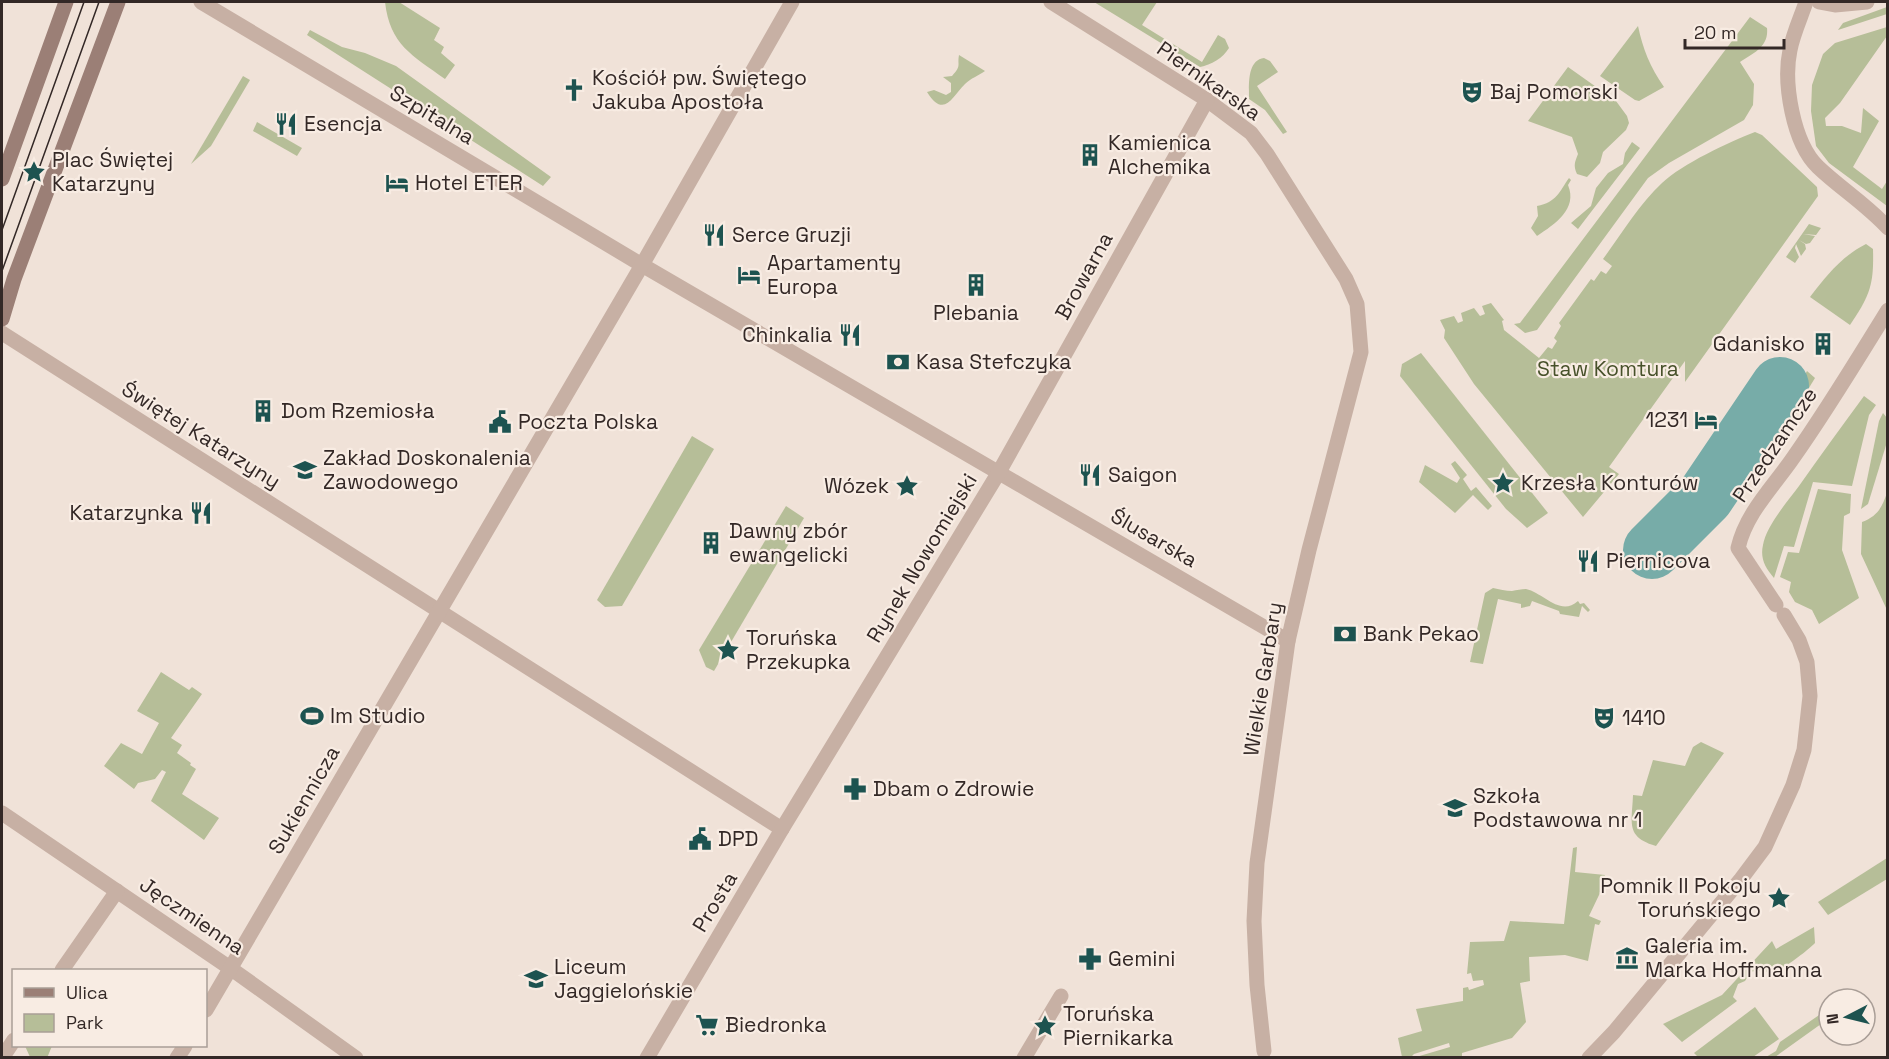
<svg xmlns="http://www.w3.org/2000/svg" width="1889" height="1059" viewBox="0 0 1889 1059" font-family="'Space Grotesk',sans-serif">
  <rect width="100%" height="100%" fill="#f0e2d8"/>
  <g fill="#b6be98">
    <path d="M385 2H399L440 28 434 40 444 47 441 53 455 65 445 79C412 55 390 45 385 2Z"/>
    <path d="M1094 2H1157L1142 25 1202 62 1218 35 1225 39 1229 48C1223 58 1211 65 1200 67Z"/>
    <polygon points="1887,7 1887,14 1838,30 1843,23"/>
    <path d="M1750 17 1767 28C1769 47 1753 53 1740 62L1754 84 1753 105 1744 120 1669 163 1648 178 1537 330 1525 333 1514 324 1520 323Z"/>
    <path d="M1638 26C1643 49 1650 67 1664 87L1639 101 1635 100 1600 76Z"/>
    <polygon points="1887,27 1887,36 1840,103 1825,118 1826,126 1842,126 1861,133 1863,108 1879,121 1853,167 1882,189 1887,181 1887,206 1829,163 1816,146 1811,111 1812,85 1823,54 1835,43"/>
    <polygon points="310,30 342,47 365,53 396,66 551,177 543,186 307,35"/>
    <path d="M959 55 985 71C978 76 971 78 965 84 952 97 944 119 927 92L934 90 946 95 951 92V83L943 77 952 76C962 65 957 66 959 55Z"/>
    <path d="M1264 58 1270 61 1278 72 1257 86 1287 132 1283 134 1265 110 1249 99C1249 85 1247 60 1264 58Z"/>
    <path d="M1568 67 1616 101 1627 116 1629 123 1626 130 1603 152 1600 163 1587 177 1577 174C1573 165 1575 162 1578 154L1572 137 1528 121Z"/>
    <polygon points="243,76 250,80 211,146 191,164"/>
    <polygon points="257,122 302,148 297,156 253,131"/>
    <path d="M1755 132 1762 135 1817 187 1818 196 1685 382V361L1609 467 1619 474 1583 517 1474 384 1444 338 1445 330 1440 320 1454 316 1458 323 1463 321 1461 313 1474 308 1480 316 1485 314 1482 306 1491 303 1504 320 1502 321 1504 330 1539 358 1548 347 1552 349 1557 341 1554 338 1561 326 1559 323 1591 279 1594 281 1601 271 1606 274 1612 266 1603 259C1621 235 1640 203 1662 183 1682 164 1729 142 1755 132Z"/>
    <polygon points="1632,142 1640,148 1578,229 1571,223 1591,206 1596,188 1608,173 1623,164 1625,153"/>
    <path d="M1569 178 1571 180 1568 185C1578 209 1555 224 1537 236L1531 228 1538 216 1537 206C1557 202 1559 192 1569 178Z"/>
    <polygon points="1809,224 1821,228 1816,235 1803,234 1815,236 1810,243 1806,244 1799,240 1805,244 1806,249 1801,256 1796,244 1795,248 1799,257 1795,263 1786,257"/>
    <path d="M1866 244 1873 249C1874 285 1870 295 1850 325L1810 297C1826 276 1842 256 1866 244Z"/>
    <polygon points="1421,353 1548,513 1527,528 1506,509 1400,376 1402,364"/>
    <polygon points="1807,371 1815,378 1793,414 1785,412"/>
    <path d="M1864 396 1876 405 1869 415 1852 486 1813 482 1794 547 1784 546 1774 578C1765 568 1760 558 1763 545 1766 526 1788 501 1799 486 1820 456 1842 426 1864 396Z"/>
    <polygon points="1883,413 1887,418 1887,442 1868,504 1861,509 1879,421"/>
    <polygon points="692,436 714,449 622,606 605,607 597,600"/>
    <polygon points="1455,461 1467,475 1463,479 1471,491 1476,487 1492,506 1488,510 1473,495 1455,513 1419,482 1425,465 1457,483 1460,478 1451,464"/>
    <polygon points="1818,489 1851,494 1850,513 1844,516 1842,550 1859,598 1819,624 1812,610 1795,602 1789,592 1791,582 1780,577 1788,552 1799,553"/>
    <path d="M1887 493V610L1861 554 1862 522C1878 516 1882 507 1887 493Z"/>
    <polygon points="786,506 804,518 714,671 706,667 699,650"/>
    <path d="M1493 588C1499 589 1506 591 1512 591 1517 590 1521 589 1526 589 1544 593 1560 617 1578 601L1580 604 1584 603 1590 610 1588 612 1582 606 1579 617 1560 614 1559 611 1532 601 1530 606 1521 608V604L1498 599 1483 664 1470 662 1485 593Z"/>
    <polygon points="161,672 189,690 192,687 202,694 171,738 182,745 177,753 191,763 190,765 196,769 182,794 219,818 204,840 151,801 166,772 162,770 155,779 138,783 134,789 104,766 121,743 142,754 159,723 137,711"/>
    <path d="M1701 742 1724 753 1656 846C1625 837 1632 823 1633 795L1642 796 1653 760 1685 766 1693 747Z"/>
    <polygon points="1577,847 1575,872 1605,875 1599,895 1589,916 1601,921 1599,925 1595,924 1588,961 1565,955 1529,957 1530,981 1520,983 1526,1022 1512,1038 1462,1053 1462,1056 1458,1057 1416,1057 1450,1047 1449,1043 1414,1054 1411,1057 1402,1057 1398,1038 1422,1031 1416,1009 1463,1001 1463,988 1468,987 1469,990 1484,985 1483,980 1473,981 1471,973 1467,974 1470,942 1504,941 1510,921 1564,924 1573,848"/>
    <polygon points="1887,858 1887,879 1828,915 1818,902"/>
    <path d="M1814 927 1815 943C1807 951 1785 968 1775 971 1766 974 1760 969 1751 972L1745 981 1738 984 1733 997 1737 1001 1682 1042 1663 1024 1722 995 1772 941 1776 949Z"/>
    <polygon points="1829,1001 1828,1019 1775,1057 1766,1057 1776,1051 1780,1042 1825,1011"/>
    <polygon points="1755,1007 1779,1039 1753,1057 1698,1057 1694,1053"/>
    <polygon points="25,1046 52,1046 47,1058 30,1057"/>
  </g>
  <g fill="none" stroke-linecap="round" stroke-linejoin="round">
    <polyline stroke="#77aca8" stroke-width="58" points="1652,550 1705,497 1780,386"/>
    <g stroke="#c7b0a4" stroke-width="15">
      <polyline points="201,2 642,265 1288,641"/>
      <polyline points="1051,2 1207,100 1251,133 1267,154 1346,279 1357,304 1361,352 1309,550 1288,641 1257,863 1254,921 1257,985 1264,1051"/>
      <path d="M1806 2C1801 17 1793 34 1790 50 1783 83 1793 143 1818 167 1840 188 1867 205 1888 228"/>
      <polyline points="1819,2 1835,5 1867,2"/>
      <polyline points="2,333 782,829"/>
      <path d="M1776 605 1738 548C1746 513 1773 487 1793 458 1827 410 1857 360 1888 310"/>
      <polyline points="2,813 230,968 356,1058"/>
      <polyline points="62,970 117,891"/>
      <polyline points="206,1010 642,265 792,2"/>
      <polyline points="2,1058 14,1040"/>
      <polyline points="177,1058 185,1046"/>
      <polyline points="647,1058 782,829 999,472 1207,100"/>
      <polyline points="1024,1058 1061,996"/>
      <polyline points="1589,1058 1614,1032 1741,879 1765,847 1793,785 1804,750 1810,696 1807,662 1799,640 1784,615"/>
    </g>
    <g stroke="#9b7f76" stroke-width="15">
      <polyline points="2,179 66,2"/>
      <polyline points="2,319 14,279 118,2"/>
    </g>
    <g stroke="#332826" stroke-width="1.5">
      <polyline points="2,230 84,2"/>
      <polyline points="2,271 99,2"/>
    </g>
  </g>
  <defs>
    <g id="church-bare" transform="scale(1.8)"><path d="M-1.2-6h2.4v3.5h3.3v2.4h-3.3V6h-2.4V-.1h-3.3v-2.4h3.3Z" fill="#1d5350" stroke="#f8ece3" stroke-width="2.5" paint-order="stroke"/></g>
    <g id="theatre-bare" transform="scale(1.8)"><path d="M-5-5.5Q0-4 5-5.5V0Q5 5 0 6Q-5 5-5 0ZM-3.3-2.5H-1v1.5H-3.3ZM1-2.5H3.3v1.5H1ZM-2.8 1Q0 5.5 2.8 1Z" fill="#1d5350" stroke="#f8ece3" stroke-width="2.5" paint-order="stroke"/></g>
    <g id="restaurant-bare" transform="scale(1.8)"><path d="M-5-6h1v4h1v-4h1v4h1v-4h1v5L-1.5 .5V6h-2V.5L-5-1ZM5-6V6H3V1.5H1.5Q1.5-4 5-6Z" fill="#1d5350" stroke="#f8ece3" stroke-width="2.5" paint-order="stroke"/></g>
    <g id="building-bare" transform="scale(1.8)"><path d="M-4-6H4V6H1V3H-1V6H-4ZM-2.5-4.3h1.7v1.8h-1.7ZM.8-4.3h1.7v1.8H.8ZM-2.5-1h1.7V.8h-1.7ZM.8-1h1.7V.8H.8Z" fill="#1d5350" stroke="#f8ece3" stroke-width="2.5" paint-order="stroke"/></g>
    <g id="sight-bare" transform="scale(1.8)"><path d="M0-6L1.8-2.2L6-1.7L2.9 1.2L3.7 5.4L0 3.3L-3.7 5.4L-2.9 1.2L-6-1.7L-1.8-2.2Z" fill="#1d5350" stroke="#f8ece3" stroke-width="2.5" paint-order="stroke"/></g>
    <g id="hotel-bare" transform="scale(1.8)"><path d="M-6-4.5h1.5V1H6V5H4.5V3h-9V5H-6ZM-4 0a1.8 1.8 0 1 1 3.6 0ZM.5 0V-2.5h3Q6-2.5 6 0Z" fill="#1d5350" stroke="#f8ece3" stroke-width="2.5" paint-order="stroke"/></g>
    <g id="bank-bare" transform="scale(1.8)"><path d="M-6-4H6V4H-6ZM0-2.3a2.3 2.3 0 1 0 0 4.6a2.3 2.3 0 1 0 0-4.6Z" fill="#1d5350" stroke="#f8ece3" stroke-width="2.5" paint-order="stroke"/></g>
    <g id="civic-bare" transform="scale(1.8)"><path d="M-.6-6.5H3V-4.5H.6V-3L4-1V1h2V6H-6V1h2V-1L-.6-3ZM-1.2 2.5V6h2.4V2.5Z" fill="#1d5350" stroke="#f8ece3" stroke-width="2.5" paint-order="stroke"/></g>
    <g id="university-bare" transform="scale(1.8)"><path d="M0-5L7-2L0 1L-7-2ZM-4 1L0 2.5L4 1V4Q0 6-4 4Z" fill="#1d5350" stroke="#f8ece3" stroke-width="2.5" paint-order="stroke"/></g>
    <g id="stadium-bare" transform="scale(1.8)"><path d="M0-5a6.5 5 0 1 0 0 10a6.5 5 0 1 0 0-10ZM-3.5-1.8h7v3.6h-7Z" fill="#1d5350" stroke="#f8ece3" stroke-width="2.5" paint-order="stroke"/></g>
    <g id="pharmacy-bare" transform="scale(1.8)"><path d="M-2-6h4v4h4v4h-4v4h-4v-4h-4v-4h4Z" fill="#1d5350" stroke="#f8ece3" stroke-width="2.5" paint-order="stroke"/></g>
    <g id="school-bare" transform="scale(1.8)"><path d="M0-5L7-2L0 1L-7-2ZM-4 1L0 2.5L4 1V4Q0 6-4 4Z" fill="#1d5350" stroke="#f8ece3" stroke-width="2.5" paint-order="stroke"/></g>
    <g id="museum-bare" transform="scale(1.8)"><path d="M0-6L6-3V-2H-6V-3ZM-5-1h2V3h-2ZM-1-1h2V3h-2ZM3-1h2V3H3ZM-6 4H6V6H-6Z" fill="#1d5350" stroke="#f8ece3" stroke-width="2.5" paint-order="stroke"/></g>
    <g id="supermarket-bare" transform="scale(1.8)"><path d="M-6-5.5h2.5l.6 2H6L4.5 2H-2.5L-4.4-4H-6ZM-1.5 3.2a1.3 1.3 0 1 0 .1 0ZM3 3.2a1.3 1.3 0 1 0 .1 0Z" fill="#1d5350" stroke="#f8ece3" stroke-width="2.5" paint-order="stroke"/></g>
  </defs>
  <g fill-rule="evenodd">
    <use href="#church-bare" x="574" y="90"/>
    <use href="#theatre-bare" x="1472" y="92"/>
    <use href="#restaurant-bare" x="286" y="124"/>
    <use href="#building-bare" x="1090" y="155"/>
    <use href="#sight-bare" x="34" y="172"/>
    <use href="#hotel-bare" x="397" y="183"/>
    <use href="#restaurant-bare" x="714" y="235"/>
    <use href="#hotel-bare" x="749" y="275"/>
    <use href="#building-bare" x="976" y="285"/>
    <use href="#restaurant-bare" x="850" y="335"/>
    <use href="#building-bare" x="1823" y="344"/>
    <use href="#bank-bare" x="898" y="362"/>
    <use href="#building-bare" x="263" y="411"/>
    <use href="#hotel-bare" x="1706" y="420"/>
    <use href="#civic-bare" x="500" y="422"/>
    <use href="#university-bare" x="305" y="470"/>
    <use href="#restaurant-bare" x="1090" y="475"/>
    <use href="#sight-bare" x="1503" y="483"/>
    <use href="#sight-bare" x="907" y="486"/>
    <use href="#restaurant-bare" x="201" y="513"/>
    <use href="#building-bare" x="711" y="543"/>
    <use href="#restaurant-bare" x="1588" y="561"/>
    <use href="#bank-bare" x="1345" y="634"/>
    <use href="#sight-bare" x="728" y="650"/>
    <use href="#stadium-bare" x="312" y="716"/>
    <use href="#theatre-bare" x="1604" y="718"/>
    <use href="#pharmacy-bare" x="855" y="789"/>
    <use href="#school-bare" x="1455" y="808"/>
    <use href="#civic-bare" x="700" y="839"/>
    <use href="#sight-bare" x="1779" y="898"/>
    <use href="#museum-bare" x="1627" y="958"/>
    <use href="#pharmacy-bare" x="1090" y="959"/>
    <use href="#university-bare" x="536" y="979"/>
    <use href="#supermarket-bare" x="707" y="1025"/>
    <use href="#sight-bare" x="1045" y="1026"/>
  </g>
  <g text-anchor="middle" stroke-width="4.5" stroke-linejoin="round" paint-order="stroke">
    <g font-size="21" fill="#332826" stroke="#f8ece3" text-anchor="start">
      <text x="592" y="85">Kościół pw. Świętego<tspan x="592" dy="24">Jakuba Apostoła</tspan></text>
      <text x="1490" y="99">Baj Pomorski</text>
      <text x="304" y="131">Esencja</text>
      <text x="1108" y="150">Kamienica<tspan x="1108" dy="24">Alchemika</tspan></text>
      <text x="52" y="167">Plac Świętej<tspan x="52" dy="24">Katarzyny</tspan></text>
      <text x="415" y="190">Hotel ETER</text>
      <text x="732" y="242">Serce Gruzji</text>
      <text x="767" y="270">Apartamenty<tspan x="767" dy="24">Europa</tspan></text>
      <text x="976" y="320" text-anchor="middle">Plebania</text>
      <text x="832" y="342" text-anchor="end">Chinkalia</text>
      <text x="1805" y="351" text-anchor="end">Gdanisko</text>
      <text x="916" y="369">Kasa Stefczyka</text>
      <text x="281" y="418">Dom Rzemiosła</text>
      <text x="1688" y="427" text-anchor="end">1231</text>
      <text x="518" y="429">Poczta Polska</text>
      <text x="323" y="465">Zakład Doskonalenia<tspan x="323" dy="24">Zawodowego</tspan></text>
      <text x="1108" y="482">Saigon</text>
      <text x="1521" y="490">Krzesła Konturów</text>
      <text x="889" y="493" text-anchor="end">Wózek</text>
      <text x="183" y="520" text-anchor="end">Katarzynka</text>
      <text x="729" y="538">Dawny zbór<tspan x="729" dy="24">ewangelicki</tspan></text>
      <text x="1606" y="568">Piernicova</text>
      <text x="1363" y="641">Bank Pekao</text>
      <text x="746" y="645">Toruńska<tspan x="746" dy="24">Przekupka</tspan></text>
      <text x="330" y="723">Im Studio</text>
      <text x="1622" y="725">1410</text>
      <text x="873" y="796">Dbam o Zdrowie</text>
      <text x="1473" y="803">Szkoła<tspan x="1473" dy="24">Podstawowa nr 1</tspan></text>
      <text x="718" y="846">DPD</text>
      <text x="1761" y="893" text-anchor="end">Pomnik II Pokoju<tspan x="1761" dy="24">Toruńskiego</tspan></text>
      <text x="1645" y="953">Galeria im.<tspan x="1645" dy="24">Marka Hoffmanna</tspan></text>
      <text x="1108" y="966">Gemini</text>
      <text x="554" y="974">Liceum<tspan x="554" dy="24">Jaggielońskie</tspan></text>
      <text x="1063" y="1021">Toruńska<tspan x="1063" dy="24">Piernikarka</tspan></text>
      <text x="725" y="1032">Biedronka</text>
    </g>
    <g font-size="21" fill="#332826" stroke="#f8ece3">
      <text transform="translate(1209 81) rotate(35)" y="7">Piernikarska</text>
      <text transform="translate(432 115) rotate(31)" y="7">Szpitalna</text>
      <text transform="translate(1084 276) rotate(-61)" y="7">Browarna</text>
      <text transform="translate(201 435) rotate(32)" y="7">Świętej Katarzyny</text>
      <text transform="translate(1775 445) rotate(-56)" y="7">Przedzamcze</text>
      <text transform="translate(1154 538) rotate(30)" y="7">Ślusarska</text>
      <text transform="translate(922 558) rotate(-59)" y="7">Rynek Nowomiejski</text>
      <text transform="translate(1263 679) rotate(-81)" y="7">Wielkie Garbary</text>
      <text transform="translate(304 800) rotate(-60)" y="7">Sukiennicza</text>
      <text transform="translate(715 902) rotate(-59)" y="7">Prosta</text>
      <text transform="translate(192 916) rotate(34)" y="7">Jęczmienna</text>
    </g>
    <g font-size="21" fill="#47512a" stroke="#f8ece3">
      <text x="1608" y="376">Staw Komtura</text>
    </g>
  </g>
  <rect width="1889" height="1059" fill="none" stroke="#332826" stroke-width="6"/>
  <rect x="12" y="969" width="195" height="78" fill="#f8ece3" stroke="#a99e97" stroke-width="1.5"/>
  <rect x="24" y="988" width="30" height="9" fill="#9b7f76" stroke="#a99e97" stroke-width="1.5"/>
  <text x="66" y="999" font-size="18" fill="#332826">Ulica</text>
  <rect x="24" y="1014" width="30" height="18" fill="#b6be98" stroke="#a99e97" stroke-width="1.5"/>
  <text x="66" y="1029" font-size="18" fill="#332826">Park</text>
  <g transform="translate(1847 1017) rotate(263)"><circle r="28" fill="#f8ece3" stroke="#a99e97" stroke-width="1.5"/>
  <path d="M0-4.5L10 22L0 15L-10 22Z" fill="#1d5350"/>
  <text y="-9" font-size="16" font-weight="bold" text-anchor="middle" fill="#332826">N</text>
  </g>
  <path d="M1685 39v9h99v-9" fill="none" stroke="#332826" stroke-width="3"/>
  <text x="1694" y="39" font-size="18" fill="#332826" stroke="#f8ece3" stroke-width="4.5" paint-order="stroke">20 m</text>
</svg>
